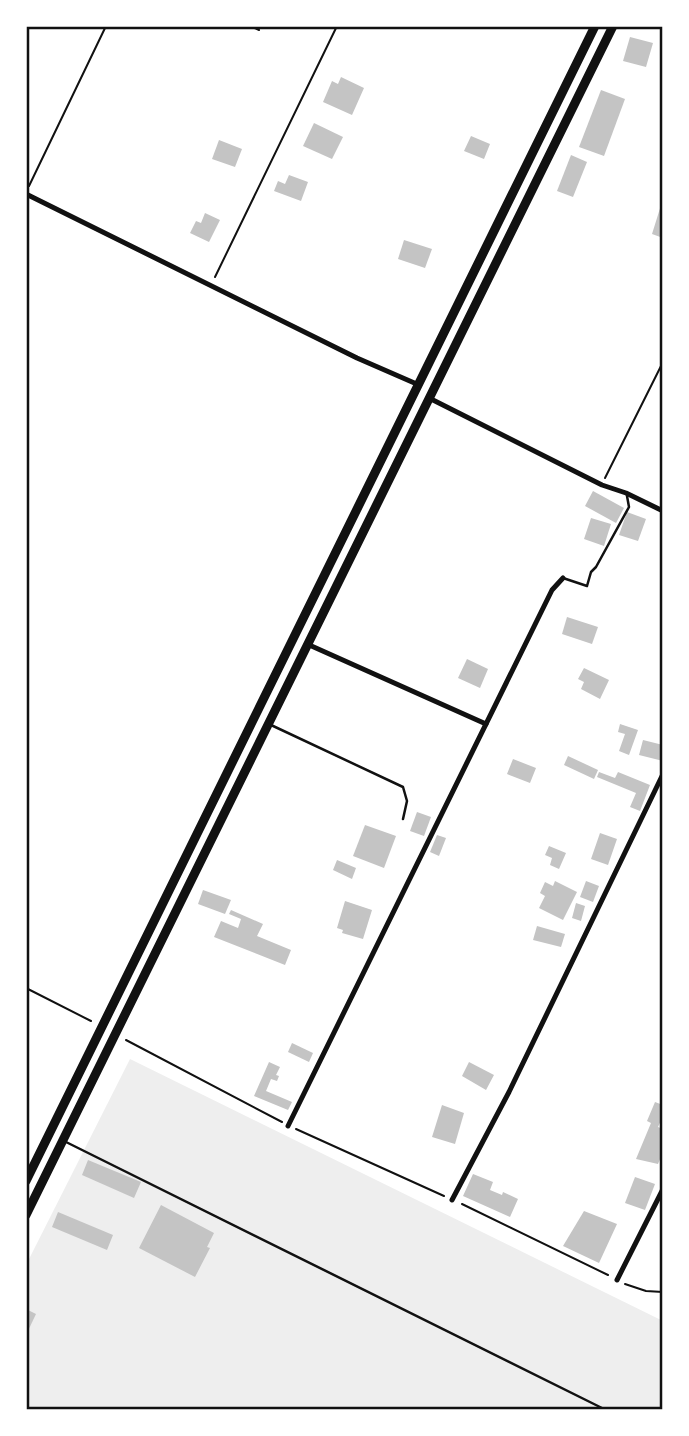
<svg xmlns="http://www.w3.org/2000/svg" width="689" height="1436" viewBox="0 0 689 1436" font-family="Poppins,sans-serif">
  <rect width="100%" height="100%" fill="#fff"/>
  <polygon fill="#eee" points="130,1059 663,1321 663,1410 26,1410 26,1265"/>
  <g fill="#c4c4c4">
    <polygon points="630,37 653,43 646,67 623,61"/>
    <polygon points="341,77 364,88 352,115 323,102 332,81 338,84"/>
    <polygon points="601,90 625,99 604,156 579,147"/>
    <polygon points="314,123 343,137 332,159 303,146"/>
    <polygon points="471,136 490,144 484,159 464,151"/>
    <polygon points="219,140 242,149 235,167 212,159"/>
    <polygon points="571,155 587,162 573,197 557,191"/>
    <polygon points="289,175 308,182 301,201 274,191 278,181 285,184"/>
    <polygon points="662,202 663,202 663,238 652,234"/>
    <polygon points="205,213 220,220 209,242 190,233 196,221 201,223"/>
    <polygon points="404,240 432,249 425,268 398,259"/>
    <polygon points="593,491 624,508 616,523 585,506"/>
    <polygon points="627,512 646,519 638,541 619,535"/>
    <polygon points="591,518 611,524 604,546 584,539"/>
    <polygon points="567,617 598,627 592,644 562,634"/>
    <polygon points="467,659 488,669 480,688 458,678"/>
    <polygon points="584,668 609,680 600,699 581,689 584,682 578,679"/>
    <polygon points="620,724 638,730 629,755 619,751 625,734 618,732"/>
    <polygon points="643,740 663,745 663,761 639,755"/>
    <polygon points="568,756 598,770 594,779 564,765"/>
    <polygon points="513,759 536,768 530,783 507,774"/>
    <polygon points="599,772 615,778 618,772 650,785 640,811 630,807 636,793 597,777"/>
    <polygon points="417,812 431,817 424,836 410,831"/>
    <polygon points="365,825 396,836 384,868 353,856"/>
    <polygon points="600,833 617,839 608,865 591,859"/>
    <polygon points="437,835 446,838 439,856 430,852"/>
    <polygon points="549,846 566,853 559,869 550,865 552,858 545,855"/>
    <polygon points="337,860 356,868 352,879 333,870"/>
    <polygon points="555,881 577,892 563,920 539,908 545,896 540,893 545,882 553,886"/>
    <polygon points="586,881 599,886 593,902 580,897"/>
    <polygon points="203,890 231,900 225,914 198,904"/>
    <polygon points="345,901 372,910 363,939 342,933 343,930 337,928"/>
    <polygon points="576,903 585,906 581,921 572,918"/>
    <polygon points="231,910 263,924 257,936 291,950 285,965 214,937 221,921 238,928 241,919 229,914"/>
    <polygon points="537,926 565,934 561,947 533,940"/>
    <polygon points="292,1043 313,1053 309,1062 288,1052"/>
    <polygon points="269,1062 280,1067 276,1075 279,1076 277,1081 271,1079 266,1091 292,1102 288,1110 254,1096"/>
    <polygon points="469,1062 494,1075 486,1090 462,1076"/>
    <polygon points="655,1102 663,1105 663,1116 658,1127 663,1129 663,1152 658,1164 636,1159 651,1123 647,1121"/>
    <polygon points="442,1105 464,1113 455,1144 432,1137"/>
    <polygon points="88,1160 141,1182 134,1198 82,1175"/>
    <polygon points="473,1174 493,1182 490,1190 502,1195 503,1192 518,1199 510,1217 463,1196"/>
    <polygon points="635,1177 655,1184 645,1210 625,1203"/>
    <polygon points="161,1205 214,1233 207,1247 210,1248 195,1277 139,1248"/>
    <polygon points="584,1211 617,1224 599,1263 563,1246"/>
    <polygon points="58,1212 113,1235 107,1250 52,1227"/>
    <polygon points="26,1309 36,1314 26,1335"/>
  </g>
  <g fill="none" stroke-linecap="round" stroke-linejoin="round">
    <g stroke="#111" stroke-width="2">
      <polyline points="250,26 259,30"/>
      <polyline points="29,186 106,26"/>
      <polyline points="215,277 337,26"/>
      <polyline points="605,478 663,362"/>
      <polyline points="26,988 91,1021"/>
      <polyline points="126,1040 282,1122"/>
      <polyline points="296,1129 444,1196"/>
      <polyline points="462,1204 608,1275"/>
      <polyline points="625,1284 646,1291 663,1292"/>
    </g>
    <g stroke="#111" stroke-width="2.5">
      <polyline points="563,578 587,586 591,572 596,567 629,507 627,496"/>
      <polyline points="271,725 403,787 407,801 403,819"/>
      <polyline points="66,1142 606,1410"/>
    </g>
    <g stroke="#111" stroke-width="5">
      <polyline points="26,194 357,358 419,385"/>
      <polyline points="429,398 602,485 626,493 663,511"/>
      <polyline points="307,644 486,724"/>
      <polyline points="288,1126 552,590 563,578"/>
      <polyline points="452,1200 509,1092 663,774"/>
      <polyline points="617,1280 663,1189"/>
    </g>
    <g stroke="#111" stroke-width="9">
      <polyline points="26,1181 595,26"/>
      <polyline points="26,1215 613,26"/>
    </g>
  </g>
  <rect width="689" height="1436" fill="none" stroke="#ffffff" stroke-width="56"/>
  <rect x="28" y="28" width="633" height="1380" fill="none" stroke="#111" stroke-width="2.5"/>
</svg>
